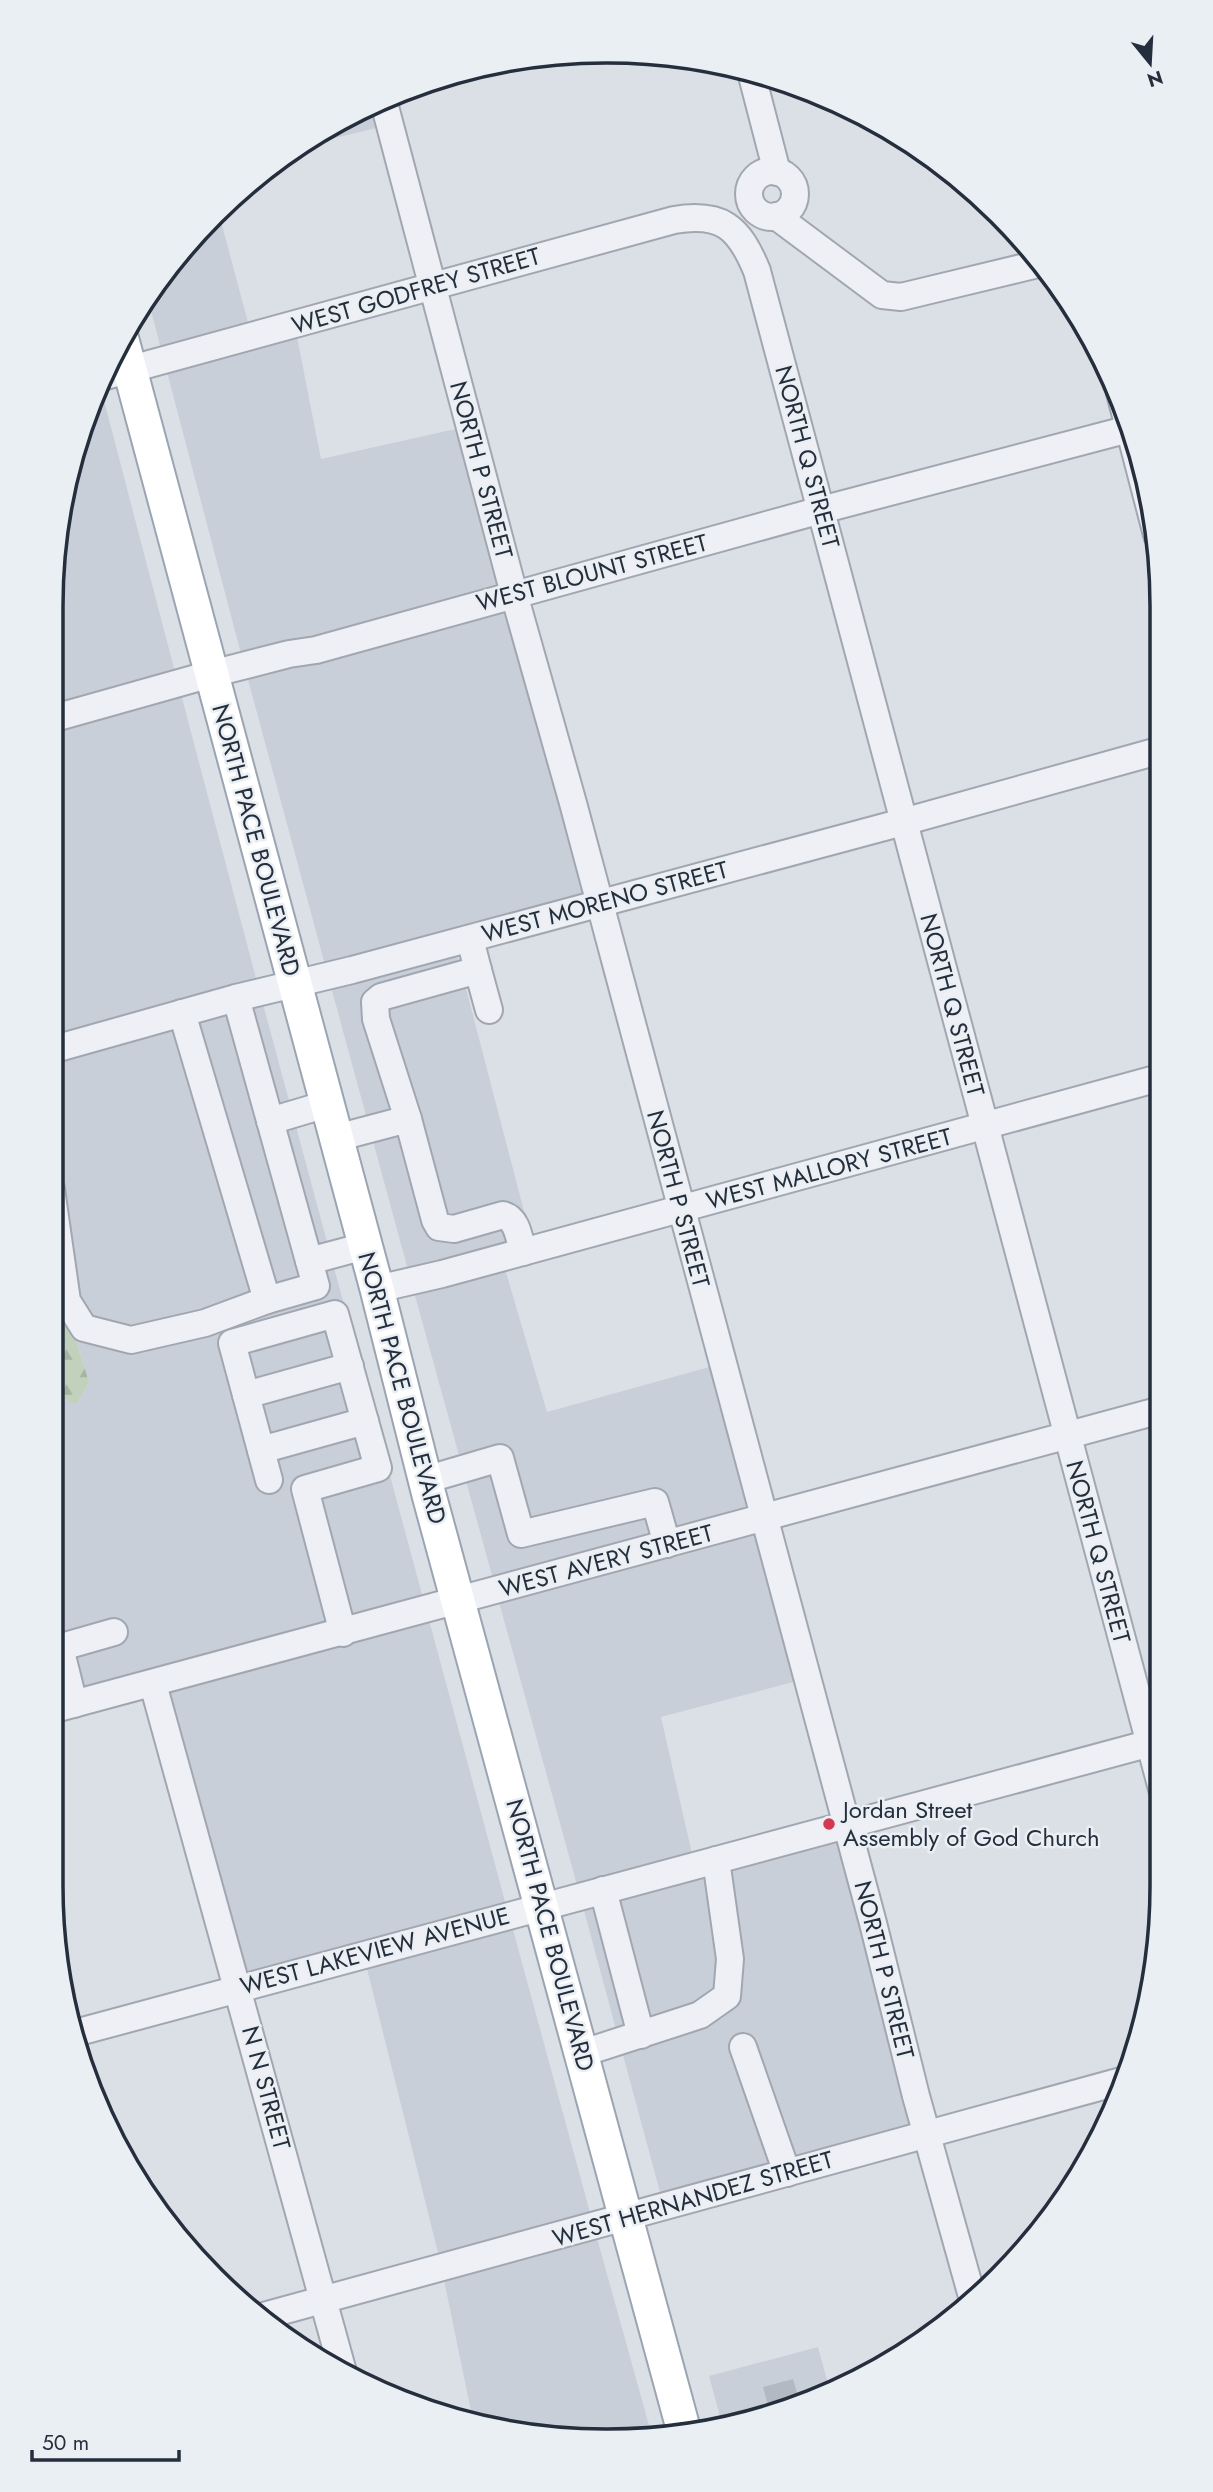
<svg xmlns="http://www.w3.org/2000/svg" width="1213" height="2492" viewBox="0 0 1213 2492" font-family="Jost,sans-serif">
  <defs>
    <pattern id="forest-firs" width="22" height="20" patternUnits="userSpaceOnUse" patternTransform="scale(1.75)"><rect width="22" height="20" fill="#c1d1bc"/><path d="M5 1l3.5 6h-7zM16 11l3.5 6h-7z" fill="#a6b4a2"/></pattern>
  </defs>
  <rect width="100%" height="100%" fill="#dbe0e7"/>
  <g fill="#c9cfd9">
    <polygon points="374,104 380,127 294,148 298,144"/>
    <polygon points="218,210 249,326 161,349 147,295"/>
    <polygon points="297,337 321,459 460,428 501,586 313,639 241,654 167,372"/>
    <polygon points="101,389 175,672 51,705 51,606 62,498 93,393"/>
    <polygon points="507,608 587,895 325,965 247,676"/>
    <polygon points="181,694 257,982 51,1038 51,733 58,728"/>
    <polygon points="457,954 531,1238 408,1270 331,987"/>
    <polygon points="263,1004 423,1598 51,1699 51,1392 76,1405 89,1382 51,1261 51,1062"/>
    <polygon points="505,1269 547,1412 713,1366 752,1510 493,1579 414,1292"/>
    <polygon points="758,1532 797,1681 661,1717 692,1854 577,1885 499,1602"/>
    <polygon points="429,1620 506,1905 245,1974 166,1692"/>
    <polygon points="839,1838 915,2125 661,2196 583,1907"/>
    <polygon points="512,1926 591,2216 439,2257 366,1965"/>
    <polygon points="597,2238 652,2436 498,2430 473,2421 444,2280"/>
    <polygon points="818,2347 830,2391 722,2424 709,2376"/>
  </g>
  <polygon fill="url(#forest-firs)" points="51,1261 89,1382 76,1405 51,1392"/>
  <polygon fill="#b2b9c3" points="793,2379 799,2400 769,2409 763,2387"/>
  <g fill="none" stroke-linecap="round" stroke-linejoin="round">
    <g stroke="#a1a7b1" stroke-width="30">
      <g id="minor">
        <polyline points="751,72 777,172"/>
        <polyline points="383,99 514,594 573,803 873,1923 916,2096 973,2300"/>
        <circle cx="772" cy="194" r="23"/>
        <polyline points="776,216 882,295 901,297 1042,263"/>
        <path d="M102 377 674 220C722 212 739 227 757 271L1162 1789"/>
        <polyline points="1120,393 1157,535"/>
        <polyline points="51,719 211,674 289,654 316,650 821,510 1129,429"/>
        <polyline points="478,970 489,1010"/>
        <polyline points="236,998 309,1261 365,1246"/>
        <polyline points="182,1013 267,1300 316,1286 309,1261"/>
        <polyline points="51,1050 236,998 352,970 903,822 1158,751"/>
        <polyline points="408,1119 376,1019 375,1002 381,997 478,970 470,939"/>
        <polyline points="270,1121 327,1104"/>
        <path d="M336 1138 408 1119 435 1220 439 1227 454 1229 503 1215C518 1219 519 1239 523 1252"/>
        <polyline points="51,1189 67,1301 84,1328 131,1340 205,1323 267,1300"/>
        <polyline points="377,1289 442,1274 1159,1078"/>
        <polyline points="246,1395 350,1366"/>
        <polyline points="261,1450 365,1421"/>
        <polyline points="269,1480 232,1343 335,1314 378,1468 305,1489 343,1633"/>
        <polyline points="425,1480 500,1458 521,1534 655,1502 667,1544"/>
        <polyline points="60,1648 74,1704"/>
        <polyline points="51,1650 114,1632"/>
        <polyline points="153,1684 343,2372"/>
        <polyline points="51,1710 1161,1410"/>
        <polyline points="603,1890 641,2035"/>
        <polyline points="75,2033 1162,1740"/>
        <polyline points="743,2047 787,2173"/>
        <polyline points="583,2053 700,2015 727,1996 730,1959 716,1860"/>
        <polyline points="260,2317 1125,2080"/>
      </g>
    </g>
    <g stroke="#9aa4b3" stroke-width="37">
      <polyline id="major" points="122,340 377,1289 429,1495 685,2435"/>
    </g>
    <use href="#minor" stroke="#eef0f5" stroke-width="26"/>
    <use href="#major" stroke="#fff" stroke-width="33"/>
  </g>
  <circle fill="#d43850" stroke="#eaeff4" stroke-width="2.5" cx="829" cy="1824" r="7"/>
  <g text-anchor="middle" stroke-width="5" stroke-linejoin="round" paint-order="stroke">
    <g font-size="24" fill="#252e3d" stroke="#eaeff4">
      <text transform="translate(416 291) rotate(-16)" y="8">WEST GODFREY STREET</text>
      <text transform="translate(807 457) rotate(75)" y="8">NORTH Q STREET</text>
      <text transform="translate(481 470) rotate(75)" y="8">NORTH P STREET</text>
      <text transform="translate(592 573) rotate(-15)" y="8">WEST BLOUNT STREET</text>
      <text transform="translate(256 840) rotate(75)" y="8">NORTH PACE BOULEVARD</text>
      <text transform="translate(605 902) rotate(-15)" y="8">WEST MORENO STREET</text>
      <text transform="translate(952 1005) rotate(75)" y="8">NORTH Q STREET</text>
      <text transform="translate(829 1169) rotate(-15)" y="8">WEST MALLORY STREET</text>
      <text transform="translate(678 1199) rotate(75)" y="8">NORTH P STREET</text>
      <text transform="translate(402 1388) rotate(75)" y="8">NORTH PACE BOULEVARD</text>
      <text transform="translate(1098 1552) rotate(75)" y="8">NORTH Q STREET</text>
      <text transform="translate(606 1561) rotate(-15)" y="8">WEST AVERY STREET</text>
      <text transform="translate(550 1935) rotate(75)" y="8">NORTH PACE BOULEVARD</text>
      <text transform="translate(375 1951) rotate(-15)" y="8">WEST LAKEVIEW AVENUE</text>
      <text transform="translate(884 1970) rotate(76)" y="8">NORTH P STREET</text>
      <text transform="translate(266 2088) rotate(75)" y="8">N N STREET</text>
      <text transform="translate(693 2199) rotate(-16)" y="8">WEST HERNANDEZ STREET</text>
    </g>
    <g font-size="24" fill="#252e3d" stroke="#eaeff4" text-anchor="start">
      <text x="843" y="1818">Jordan Street<tspan x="843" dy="28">Assembly of God Church</tspan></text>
    </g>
  </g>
  <path d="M0 0H1213V2492H0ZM606 63H607A543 543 0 0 1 1150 606V1886A543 543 0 0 1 607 2429H606A543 543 0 0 1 63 1886V606A543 543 0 0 1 606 63Z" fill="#eaeff4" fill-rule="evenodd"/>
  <path fill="none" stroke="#252e3d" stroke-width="3.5" d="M606 63H607A543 543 0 0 1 1150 606V1886A543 543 0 0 1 607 2429H606A543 543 0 0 1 63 1886V606A543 543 0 0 1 606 63Z"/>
  <g transform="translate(1150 63) rotate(162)" stroke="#eaeff4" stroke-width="5" paint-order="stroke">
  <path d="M0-5L12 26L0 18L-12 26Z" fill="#252e3d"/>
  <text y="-10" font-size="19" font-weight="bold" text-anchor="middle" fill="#252e3d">N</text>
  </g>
  <path d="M32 2450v10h147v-10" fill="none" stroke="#252e3d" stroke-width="3.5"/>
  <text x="42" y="2450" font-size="21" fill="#252e3d" stroke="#eaeff4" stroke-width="5" paint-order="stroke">50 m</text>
</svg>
